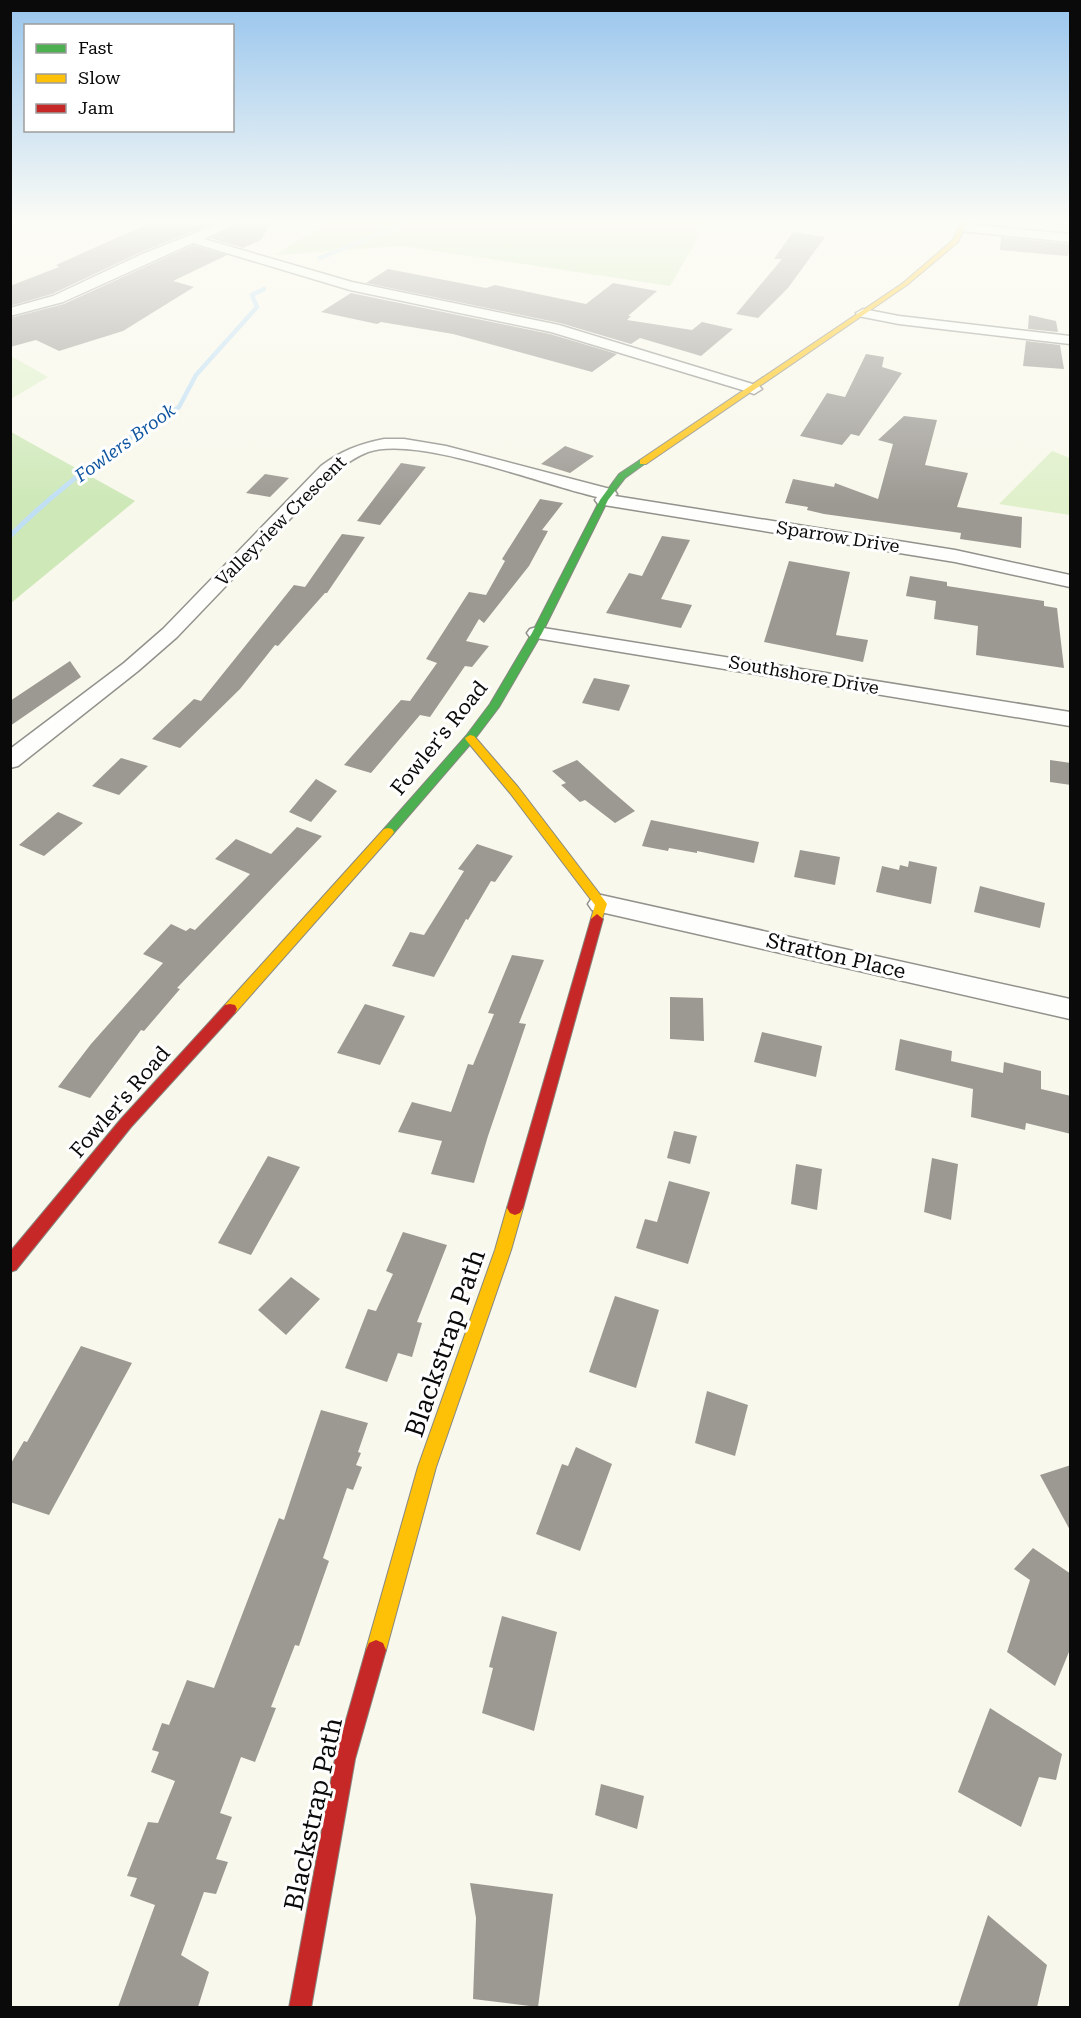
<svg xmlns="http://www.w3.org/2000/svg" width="1081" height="2018" viewBox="0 0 1081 2018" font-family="'Roboto Serif',serif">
  <rect width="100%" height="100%" fill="#f9f8ec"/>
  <g fill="#dff0ca">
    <polygon points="11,356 48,377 11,399"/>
    <polygon points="1052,451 1070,458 1070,515 999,504"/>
  </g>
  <g fill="#cee8b8">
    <polygon points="329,222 707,222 670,286 402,246 275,255"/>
    <polygon points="11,432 135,501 11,603 10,432"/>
  </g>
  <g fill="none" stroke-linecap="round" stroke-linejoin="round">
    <g stroke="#c0dff5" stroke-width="4.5">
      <polyline points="320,258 389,230 401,222"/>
      <polyline points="155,422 179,407 196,375 257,307 252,295 264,289"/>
    </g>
    <path stroke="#c0dff5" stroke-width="5" d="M10 536C55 491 104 454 157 420"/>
  </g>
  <g fill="#9c9993">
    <polygon points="152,222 217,222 139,253 52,294 10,306 10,286 59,267 56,265"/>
    <polygon points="242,222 271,222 261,240 243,248 210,238"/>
    <polygon points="793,232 825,237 788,288 758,318 736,314 782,259 774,259"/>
    <polygon points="1001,237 1070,244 1068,256 1000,250"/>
    <polygon points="193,245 227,255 173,281 194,287 123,331 59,351 36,340 10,347 10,318 64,304"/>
    <polygon points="388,269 486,288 495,285 586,304 613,283 657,291 628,316 631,316 627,320 692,330 702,322 733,329 701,356 640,338 631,344 560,323 366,283"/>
    <polygon points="351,293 550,334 617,354 592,372 453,334 381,322 377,324 321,312"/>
    <polygon points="1029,315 1056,321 1058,332 1028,329"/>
    <polygon points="1026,341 1060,345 1064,369 1023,366"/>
    <polygon points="866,354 884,357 882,367 902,373 859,436 851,434 842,445 800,436 827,393 845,397"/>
    <polygon points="904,416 937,420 925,465 968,473 957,507 1022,517 1021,548 960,539 961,533 824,514 807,510 808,507 785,503 793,479 834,487 835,483 878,499 893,444 878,440"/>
    <polygon points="565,446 594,456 570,473 541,464"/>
    <polygon points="401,463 426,467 380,525 357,521"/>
    <polygon points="265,474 289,478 270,497 246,493"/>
    <polygon points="540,499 563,503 542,530 548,531 529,566 484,623 479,619 466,641 489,646 472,667 465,666 430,717 420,715 371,773 344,765 401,700 410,701 437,663 426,659 469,592 486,595 505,561 502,559"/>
    <polygon points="342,534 365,537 327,593 325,593 278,646 275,645 240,689 180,748 152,739 194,699 201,701 294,585 305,587"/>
    <polygon points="662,536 690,540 661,599 692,605 681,628 606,613 629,573 642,576"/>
    <polygon points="789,561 850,572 836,635 868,640 863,662 764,642"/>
    <polygon points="910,576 947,582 947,586 1044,601 1044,606 1057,608 1064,668 976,655 978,626 934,619 936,601 906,596"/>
    <polygon points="70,661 81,677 10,726 10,701"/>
    <polygon points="594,678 630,685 619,711 582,703"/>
    <polygon points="121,758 148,766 119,795 92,786"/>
    <polygon points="577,760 607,787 635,811 615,823 585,800 580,802 561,785 566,783 552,771"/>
    <polygon points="1050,760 1071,763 1071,785 1050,782"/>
    <polygon points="316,779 337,791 311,822 289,812"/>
    <polygon points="58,812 83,823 44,856 19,845"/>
    <polygon points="651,820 759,842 754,863 697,851 697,853 669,848 668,851 642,846"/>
    <polygon points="297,827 322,836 177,988 180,989 144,1031 141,1030 90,1098 58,1087 91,1044 163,963 143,954 171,924 186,931 190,928 195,930 250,874 215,859 236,839 271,854"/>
    <polygon points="477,844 513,856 495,882 491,881 468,920 466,919 434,977 392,966 410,932 424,935 464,871 458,869"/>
    <polygon points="800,850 840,857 835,885 794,877"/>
    <polygon points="909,861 937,867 931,904 876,892 882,866 899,870 900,865 908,867"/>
    <polygon points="980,886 1045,903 1040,928 974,912"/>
    <polygon points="512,955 544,960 519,1023 526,1024 488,1136 474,1183 431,1174 442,1141 398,1132 412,1102 451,1112 468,1064 473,1065 494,1014 488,1013"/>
    <polygon points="670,997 703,998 704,1041 670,1039"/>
    <polygon points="365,1004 405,1016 380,1065 337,1053"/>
    <polygon points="762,1032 822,1046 816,1077 754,1062"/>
    <polygon points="900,1039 952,1051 951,1061 1003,1073 1004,1062 1041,1071 1041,1089 1071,1096 1071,1134 1026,1123 1025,1130 971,1117 973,1089 895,1070"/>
    <polygon points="674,1131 697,1136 690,1164 667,1158"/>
    <polygon points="268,1156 300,1167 251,1255 218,1243"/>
    <polygon points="932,1158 958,1164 951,1220 924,1212"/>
    <polygon points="796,1164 822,1169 817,1210 791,1204"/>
    <polygon points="669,1181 710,1192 688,1264 636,1248 645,1219 657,1222"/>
    <polygon points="403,1232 447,1245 417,1322 422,1323 412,1357 398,1353 387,1382 345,1368 368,1309 376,1311 393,1274 386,1271"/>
    <polygon points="291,1277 320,1299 286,1335 258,1310"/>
    <polygon points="615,1296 659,1310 636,1388 589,1372"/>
    <polygon points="81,1346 132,1363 49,1515 10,1502 10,1465 24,1441 27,1442"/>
    <polygon points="707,1391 748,1405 735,1456 695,1443"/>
    <polygon points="321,1410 368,1423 358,1452 361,1453 356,1465 362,1467 353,1490 347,1488 323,1558 329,1561 299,1646 295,1645 271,1707 276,1708 255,1762 241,1757 220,1813 232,1817 216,1859 228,1862 216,1894 204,1892 181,1955 209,1972 198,2007 118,2007 155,1905 130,1896 137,1878 127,1876 148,1822 158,1823 175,1781 151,1772 159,1752 152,1750 162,1723 169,1725 187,1680 214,1688 279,1518 284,1520"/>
    <polygon points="576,1447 612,1464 580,1551 536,1534 562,1464 568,1466"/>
    <polygon points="1071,1465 1071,1532 1040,1475"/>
    <polygon points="1033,1548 1071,1574 1071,1647 1055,1686 1007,1652 1030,1580 1014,1569"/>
    <polygon points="502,1616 557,1632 534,1731 482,1713 493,1668 489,1667"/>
    <polygon points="990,1708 1062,1754 1056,1780 1039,1777 1021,1827 958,1792"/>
    <polygon points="601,1784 644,1796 637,1829 595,1815"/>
    <polygon points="470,1883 553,1894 538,2007 473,1999 476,1918"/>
    <polygon points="988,1915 1047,1965 1037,2007 958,2007"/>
  </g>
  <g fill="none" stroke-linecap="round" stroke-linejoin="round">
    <g stroke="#92918c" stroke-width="3">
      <g id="street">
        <polygon points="223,222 240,222 204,239 352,282 559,325 759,386 762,389 754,394 749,392 551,332 350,290 193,243 63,302 10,316 10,308 53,296 140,255"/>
        <polygon points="964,224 1070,234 1070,242 960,231 958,228 960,225"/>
        <polygon points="863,309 899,316 1070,336 1070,344 899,324 858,316 856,313"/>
        <path d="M384 439H404L446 446 614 490 617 494 615 496 955 550 1070 575V587L955 562 604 505 598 504 595 500 597 497C542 485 418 435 368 452 355 457 344 465 333 474L177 637 138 671 18 766 10 768V749L124 663 163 629 321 466C341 451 359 444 384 439Z"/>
        <polygon points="537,627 1070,712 1070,726 530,637 527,633 530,629"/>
        <polygon points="601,895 1070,999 1070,1019 592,910 588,904 592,898"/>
      </g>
    </g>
    <g stroke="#888882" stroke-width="2">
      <polygon id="fast" points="640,460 647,462 625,478 608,500 542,633 499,707 474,740 392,835 384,835 382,832 384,829 466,736 490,704 532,633 600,500 619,474"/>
    </g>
    <g stroke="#888882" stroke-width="2">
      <g id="slow">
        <polygon points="961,222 967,222 958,242 907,285 646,464 640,464 640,460 903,283 953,240"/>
        <polygon points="470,735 474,736 518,787 605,901 607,904 601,922 593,922 591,919 595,905 510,793 466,740 465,738"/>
        <polygon points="388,828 392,829 394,832 392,835 235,1013 225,1013 223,1009 225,1005 384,829"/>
        <polygon points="515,1201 520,1203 523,1208 511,1250 436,1467 386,1650 383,1657 376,1660 369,1657 366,1650 418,1467 495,1250 507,1208 510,1203"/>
      </g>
    </g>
    <g stroke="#888882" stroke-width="2">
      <g id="jam">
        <polygon points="597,914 603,919 523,1208 520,1213 515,1215 510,1213 507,1208 591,919"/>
        <polygon points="230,1004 235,1005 237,1009 235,1013 131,1127 16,1270 10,1272 10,1252 121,1119 225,1005"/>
        <polygon points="376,1640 383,1643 386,1650 355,1759 311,2008 289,2008 335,1759 366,1650 369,1643"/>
      </g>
    </g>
    <use href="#street" fill="#fefefc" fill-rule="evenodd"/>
    <use href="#fast" fill="#4caf50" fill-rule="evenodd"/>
    <use href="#slow" fill="#ffc107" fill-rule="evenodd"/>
    <use href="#jam" fill="#c62828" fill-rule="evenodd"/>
  </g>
  <linearGradient id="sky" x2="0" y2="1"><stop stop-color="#98c5ed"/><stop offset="0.44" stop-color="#fcfcf6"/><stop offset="1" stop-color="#fcfcf6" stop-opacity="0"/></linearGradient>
  <rect width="1081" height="504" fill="url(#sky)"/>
  <g text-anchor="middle" stroke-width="6" stroke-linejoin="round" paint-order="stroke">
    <g font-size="18" font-style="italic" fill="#0f549f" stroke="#fff">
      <text transform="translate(125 443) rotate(-36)" y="6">Fowlers Brook</text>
    </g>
    <g font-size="18" fill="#0a0a0a" stroke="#fff">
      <text transform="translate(281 521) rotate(-45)" y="6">Valleyview Crescent</text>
      <text transform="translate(838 537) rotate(9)" y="6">Sparrow Drive</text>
      <text transform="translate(804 675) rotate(10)" y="6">Southshore Drive</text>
    </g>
    <g font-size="21" fill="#0a0a0a" stroke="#fff">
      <text transform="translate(439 738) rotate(-51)" y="7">Fowler's Road</text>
      <text transform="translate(836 956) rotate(13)" y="7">Stratton Place</text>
      <text transform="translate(120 1102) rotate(-49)" y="7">Fowler's Road</text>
    </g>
    <g font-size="26" fill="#0a0a0a" stroke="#fff">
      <text transform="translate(445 1343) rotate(-71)" y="9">Blackstrap Path</text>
      <text transform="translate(313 1814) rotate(-78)" y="9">Blackstrap Path</text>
    </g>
  </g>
  <rect width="1081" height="2018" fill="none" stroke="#0a0a0a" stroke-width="24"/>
  <rect x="24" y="24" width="210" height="108" fill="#ffffff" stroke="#9d9d9d" stroke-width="1.5"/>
  <rect x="36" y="44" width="30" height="9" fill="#4caf50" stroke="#9d9d9d" stroke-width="1.5"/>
  <text x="78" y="54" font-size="18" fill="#0a0a0a">Fast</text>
  <rect x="36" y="74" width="30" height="9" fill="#ffc107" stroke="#9d9d9d" stroke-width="1.5"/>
  <text x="78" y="84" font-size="18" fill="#0a0a0a">Slow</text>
  <rect x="36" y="104" width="30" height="9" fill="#c62828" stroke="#9d9d9d" stroke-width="1.5"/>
  <text x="78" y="114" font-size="18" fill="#0a0a0a">Jam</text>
</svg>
